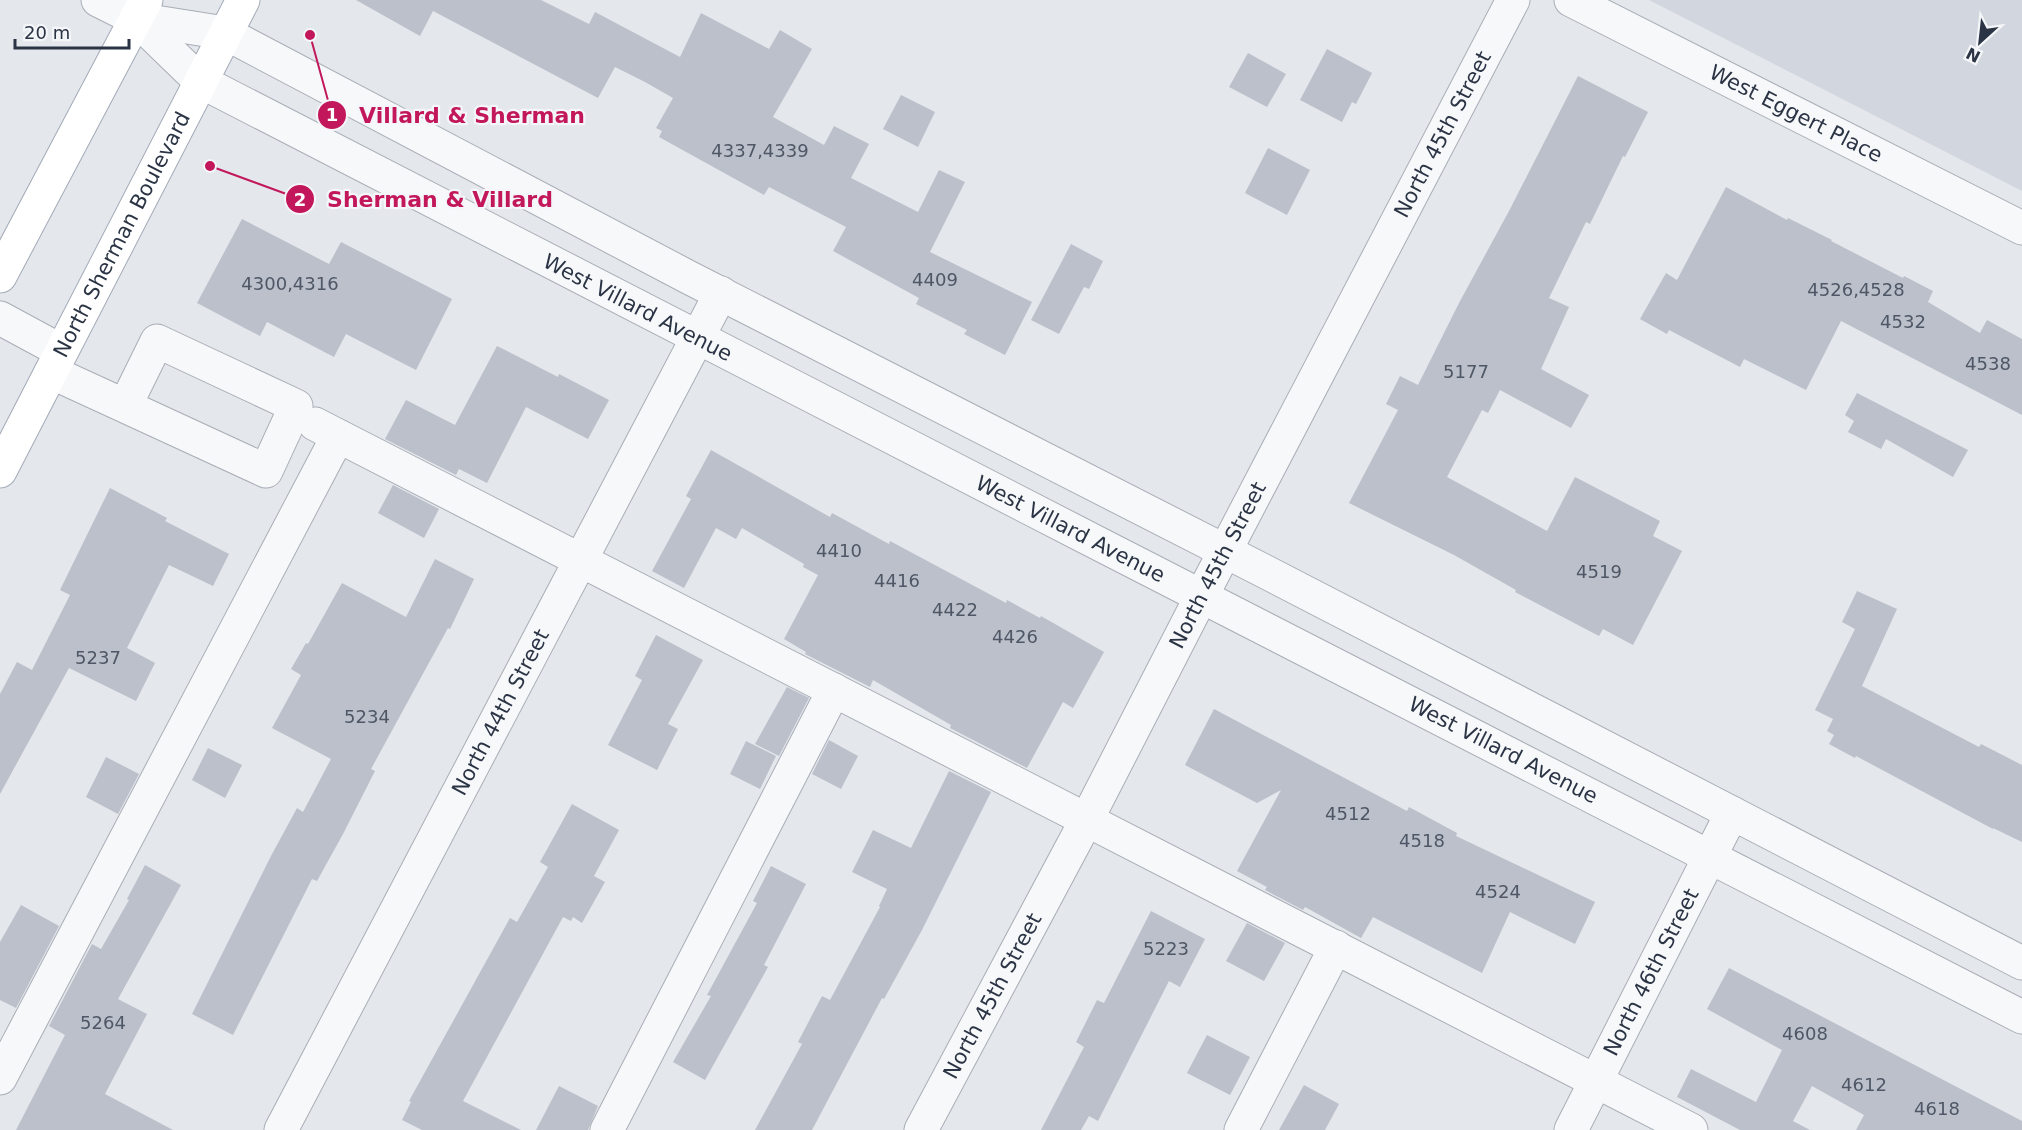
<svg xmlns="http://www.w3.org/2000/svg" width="2022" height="1130" viewBox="0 0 2022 1130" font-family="'DejaVu Sans',sans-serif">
  <rect width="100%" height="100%" fill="#e4e7ec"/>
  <polygon fill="#d2d6de" points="1649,0 2022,0 2022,191"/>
  <g fill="#bbc0ca">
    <polygon points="356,0 541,0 589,24 595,12 680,57 701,13 769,49 780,30 812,49 773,117 824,145 834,126 869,144 851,178 918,212 939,170 965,182 930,252 1032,302 1005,355 964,334 967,330 916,304 919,298 833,251 846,227 769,187 764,195 659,137 662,131 656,128 673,98 645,82 615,67 598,98 433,11 420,36"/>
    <polygon points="1327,49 1372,73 1356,104 1352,102 1342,122 1300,100"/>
    <polygon points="1248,53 1286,74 1267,107 1229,87"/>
    <polygon points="1578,76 1648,112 1625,157 1623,156 1590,224 1586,222 1549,298 1569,307 1541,369 1589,395 1571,428 1500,390 1488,413 1482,410 1447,477 1547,531 1575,477 1660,521 1653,536 1682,551 1633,645 1603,629 1599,636 1515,592 1516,590 1454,555 1349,503 1398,410 1386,404 1400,376 1418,385 1459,303 1509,211"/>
    <polygon points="901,95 935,112 918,147 883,129"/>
    <polygon points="1268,148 1310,170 1287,215 1245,193"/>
    <polygon points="1726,187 1787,220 1788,218 1832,240 1831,241 1903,278 1904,276 1933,291 1928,302 1980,333 1987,320 2022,339 2022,415 1841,321 1806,390 1744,359 1740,367 1669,330 1667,334 1640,319 1666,273 1677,280"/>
    <polygon points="242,219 329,264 341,242 452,299 416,370 346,334 334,357 267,322 260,336 197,303"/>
    <polygon points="1071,244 1103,261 1089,289 1084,287 1059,334 1031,320"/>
    <polygon points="497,346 558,377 559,374 609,400 588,439 526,407 487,483 459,469 456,475 385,439 406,400 455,425"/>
    <polygon points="1857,393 1968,450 1953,477 1886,439 1881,449 1848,432 1854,421 1845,415"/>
    <polygon points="711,450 830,517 832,513 889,544 890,541 1006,603 1007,600 1040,618 1041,616 1104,652 1073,708 1063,702 1027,768 950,728 951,725 873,680 870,687 805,654 806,652 784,639 818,575 803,567 804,564 742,528 736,539 716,528 684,588 652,571 691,499 686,496"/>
    <polygon points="393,485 439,509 424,538 378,513"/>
    <polygon points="110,488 167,518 165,521 229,554 213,586 169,565 127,648 155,663 136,701 69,668 0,794 0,694 17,662 32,670 70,595 60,590"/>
    <polygon points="435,559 474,579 450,629 448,628 371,769 375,771 343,834 317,881 312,879 233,1035 192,1014 271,856 297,808 303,812 331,759 272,728 301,675 291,669 306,643 308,644 342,583 406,617"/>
    <polygon points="1857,591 1897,609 1862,686 1979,747 1981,744 2022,765 2022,842 1993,828 1993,829 1856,756 1855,758 1829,744 1834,735 1827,731 1833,719 1815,710 1855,629 1842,622"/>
    <polygon points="656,635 703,660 668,724 678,729 657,770 608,745 642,680 635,676"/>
    <polygon points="787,687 809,698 779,756 755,744"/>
    <polygon points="1214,709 1407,811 1409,807 1457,833 1456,836 1595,902 1575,944 1510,912 1482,973 1373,917 1361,938 1305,907 1303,910 1265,890 1267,887 1237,871 1281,790 1257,803 1185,765"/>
    <polygon points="829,740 858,756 841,789 812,774"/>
    <polygon points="746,741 776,756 760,789 730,774"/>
    <polygon points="208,748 242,765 225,798 192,780"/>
    <polygon points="106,757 139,774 118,814 86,797"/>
    <polygon points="949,771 991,792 922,930 884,999 882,998 812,1130 755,1130 802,1044 798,1042 822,996 830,1000 880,907 879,906 887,889 852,872 873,830 911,848"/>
    <polygon points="572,804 619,830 594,876 605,882 582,923 573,917 571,921 563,917 463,1101 521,1130 422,1130 402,1120 411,1102 409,1101 510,918 517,922 548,867 540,862"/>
    <polygon points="145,865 181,885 118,999 147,1014 105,1094 173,1130 16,1130 65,1035 49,1026 92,944 101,949 129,900 127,899"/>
    <polygon points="771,866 806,884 764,965 768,967 705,1080 673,1062 711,996 707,995 757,903 753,901"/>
    <polygon points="21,905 59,926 16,1008 0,1000 0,942"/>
    <polygon points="1151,911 1205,939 1180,987 1169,981 1098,1121 1089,1116 1081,1130 1041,1130 1084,1047 1076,1042 1097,1000 1104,1003"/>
    <polygon points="1247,923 1285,943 1264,981 1226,961"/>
    <polygon points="1729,968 2022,1121 2022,1130 1856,1130 1864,1115 1812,1086 1793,1121 1810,1130 1740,1130 1677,1097 1691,1069 1756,1102 1782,1050 1707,1009"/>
    <polygon points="1207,1035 1250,1057 1230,1095 1187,1073"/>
    <polygon points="1304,1085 1339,1104 1325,1130 1279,1130"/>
    <polygon points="559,1086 598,1106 588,1130 536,1130"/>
  </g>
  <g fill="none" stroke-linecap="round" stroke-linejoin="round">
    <g stroke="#a9aeb7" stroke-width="35">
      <g id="minor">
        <polyline points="98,0 136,19 225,33 688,277 1264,571 2022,963"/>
        <path id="s1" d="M1571 0 2022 228"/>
        <path id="s2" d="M136 19 200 81C805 397 1416 703 2022 1017"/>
        <polyline points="0,318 61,351"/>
        <polyline points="51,372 125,406 266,471 296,406 157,341 125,406"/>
        <polyline points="315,424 1691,1130"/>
        <polyline points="0,1078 338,436"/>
        <path id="s3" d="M281 1130 721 293"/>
        <polyline points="607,1130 834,690"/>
        <path id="s4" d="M921 1130 1087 819 1201 597 1513 0"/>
        <polyline points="1241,1130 1336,947"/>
        <path id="s5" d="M1571 1130 1732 813"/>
      </g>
    </g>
    <g stroke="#a3abb8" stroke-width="35">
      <g id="major">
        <polyline points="0,276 146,0"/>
        <path id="s6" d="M0 471 243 0"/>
      </g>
    </g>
    <use href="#minor" stroke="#f7f8fa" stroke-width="33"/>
    <use href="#major" stroke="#fff" stroke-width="33"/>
  </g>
  <g text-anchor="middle" stroke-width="4.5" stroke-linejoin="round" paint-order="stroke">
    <g font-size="18" fill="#4f5766">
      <text x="760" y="157">4337,4339</text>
      <text x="935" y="286">4409</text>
      <text x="290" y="290">4300,4316</text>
      <text x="1856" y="296">4526,4528</text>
      <text x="1903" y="328">4532</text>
      <text x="1988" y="370">4538</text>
      <text x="1466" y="378">5177</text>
      <text x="839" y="557">4410</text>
      <text x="1599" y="578">4519</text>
      <text x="897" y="587">4416</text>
      <text x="955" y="616">4422</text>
      <text x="1015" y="643">4426</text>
      <text x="98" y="664">5237</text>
      <text x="367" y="723">5234</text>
      <text x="1348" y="820">4512</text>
      <text x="1422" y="847">4518</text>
      <text x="1498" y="898">4524</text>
      <text x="1166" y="955">5223</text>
      <text x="103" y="1029">5264</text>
      <text x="1805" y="1040">4608</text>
      <text x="1864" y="1091">4612</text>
      <text x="1937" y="1115">4618</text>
    </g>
    <g font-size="21" fill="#2b3445" stroke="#f4f6f9">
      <text dy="7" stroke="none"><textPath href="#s1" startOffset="252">West Eggert Place</textPath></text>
      <text dy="7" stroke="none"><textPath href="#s4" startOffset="1124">North 45th Street</textPath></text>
      <text dy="7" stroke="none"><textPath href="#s6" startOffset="266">North Sherman Boulevard</textPath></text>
      <text dy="7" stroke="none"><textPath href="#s2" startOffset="582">West Villard Avenue</textPath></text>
      <text dy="7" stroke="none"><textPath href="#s2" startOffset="1068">West Villard Avenue</textPath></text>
      <text dy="7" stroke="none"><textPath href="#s4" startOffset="638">North 45th Street</textPath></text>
      <text dy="7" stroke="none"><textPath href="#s3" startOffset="472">North 44th Street</textPath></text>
      <text dy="7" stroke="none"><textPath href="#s2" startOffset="1554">West Villard Avenue</textPath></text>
      <text dy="7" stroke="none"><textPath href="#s5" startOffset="177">North 46th Street</textPath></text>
      <text dy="7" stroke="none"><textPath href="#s4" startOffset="152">North 45th Street</textPath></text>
    </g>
  </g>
  <path fill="none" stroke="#c2185b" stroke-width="2" d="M310 35L332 115M210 166L300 199"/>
  <g fill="#c2185b" stroke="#f4f6f9" stroke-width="2">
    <circle cx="310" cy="35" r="6"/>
    <circle cx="210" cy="166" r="6"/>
    <circle cx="332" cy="115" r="15"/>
    <circle cx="300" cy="199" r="15"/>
  </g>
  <g font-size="18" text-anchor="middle" font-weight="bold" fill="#fff">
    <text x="332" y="121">1</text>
    <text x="300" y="206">2</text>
  </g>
  <g font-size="22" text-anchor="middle" font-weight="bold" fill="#c2185b" stroke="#f4f6f9" stroke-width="4.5" stroke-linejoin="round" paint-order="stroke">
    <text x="472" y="123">Villard &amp; Sherman</text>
    <text x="440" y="207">Sherman &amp; Villard</text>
  </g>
  <g transform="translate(1980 42) rotate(207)" stroke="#f4f6f9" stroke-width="4.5" paint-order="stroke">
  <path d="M0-4.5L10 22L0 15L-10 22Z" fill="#2b3445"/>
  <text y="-9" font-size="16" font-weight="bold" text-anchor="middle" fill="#2b3445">N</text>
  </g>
  <path d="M15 39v9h114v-9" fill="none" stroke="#2b3445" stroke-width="3"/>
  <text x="24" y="39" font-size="18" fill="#2b3445" stroke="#f4f6f9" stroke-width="4.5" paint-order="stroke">20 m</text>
</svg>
